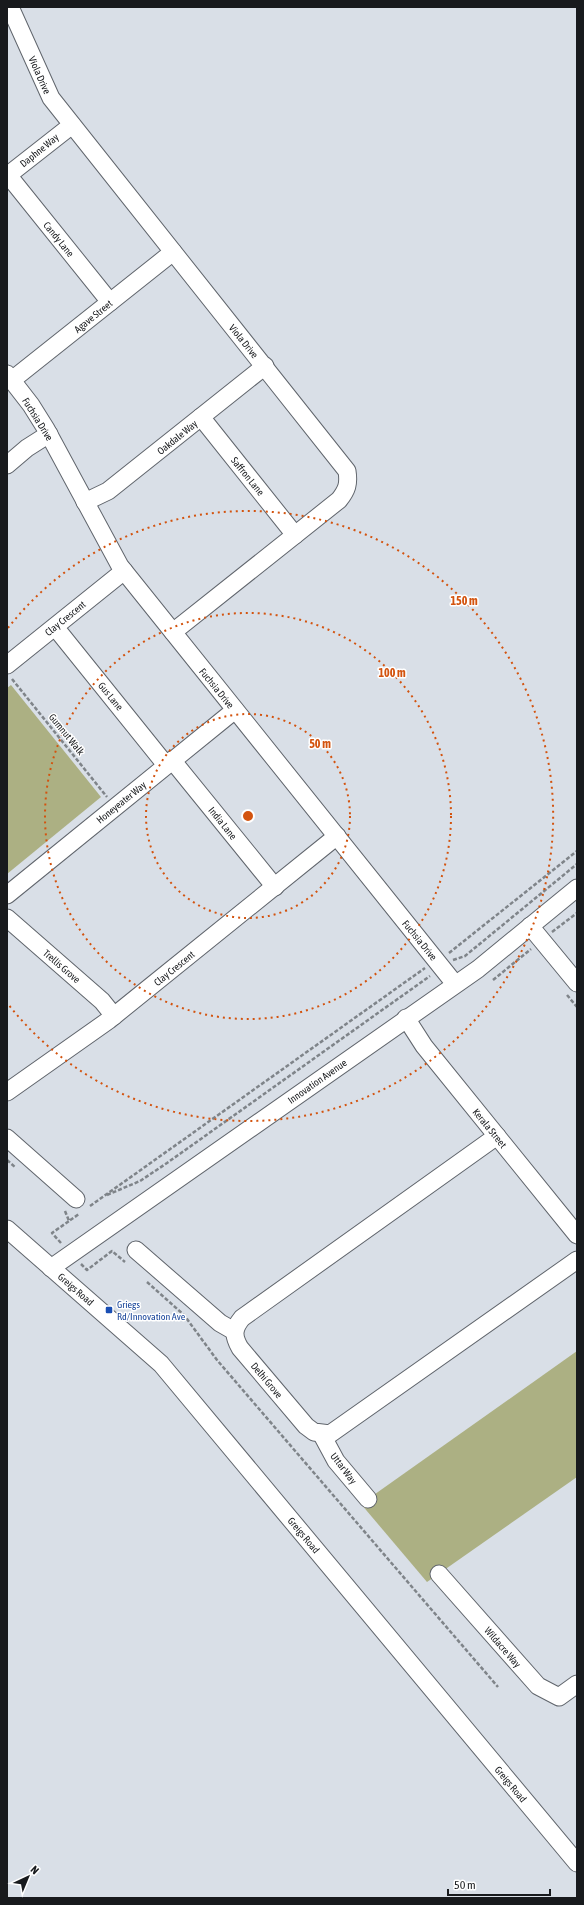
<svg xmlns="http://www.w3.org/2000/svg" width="584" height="1905" viewBox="0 0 584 1905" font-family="'Asap Condensed',sans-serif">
  <rect width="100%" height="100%" fill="#d9dfe7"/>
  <g fill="#acb083">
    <polygon points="11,685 101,797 7,874 7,688"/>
    <polygon points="577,1351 577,1477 427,1582 361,1504"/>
  </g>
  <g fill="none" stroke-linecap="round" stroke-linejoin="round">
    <g stroke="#60656c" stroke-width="19">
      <g id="minor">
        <path d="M10 7 51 98 347 471C349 484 347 490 339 500L173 632"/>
        <polyline points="8,175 110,302"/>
        <polyline points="7,176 72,125"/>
        <polyline points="7,374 31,405 46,429 120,566 455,984"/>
        <polyline points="12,380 173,252"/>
        <polyline points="201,417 295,535"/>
        <polyline points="7,465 27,448 49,434"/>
        <polyline points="85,502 108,491 265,366"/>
        <polyline points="55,627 166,765"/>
        <polyline points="7,665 124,571"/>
        <polyline points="172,760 275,887"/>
        <polyline points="7,895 235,710"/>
        <polyline points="7,918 102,1001 114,1016"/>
        <polyline points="530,926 577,983"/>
        <polyline points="406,1018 424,1046 577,1235"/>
        <polyline points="7,1092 109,1020 337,836"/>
        <path d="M497 1136 242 1318C233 1329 233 1336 240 1348L306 1426 314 1432 330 1434 577 1260"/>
        <polyline points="7,1138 76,1199"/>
        <polyline points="7,1229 161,1364 577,1863"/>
        <polyline points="136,1250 220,1323 234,1331"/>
        <polyline points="51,1268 478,969 577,888"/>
        <polyline points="322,1435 336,1461 368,1499"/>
        <polyline points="439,1574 538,1686 559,1697 577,1684"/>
      </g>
    </g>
    <g stroke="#7f8489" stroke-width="2.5" stroke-dasharray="4 2" stroke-linecap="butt">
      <polyline points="12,679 107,797"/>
      <polyline points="552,932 577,913"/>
      <polyline points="449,953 577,851"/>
      <polyline points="453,960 465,956 577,864"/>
      <polyline points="493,980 531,949"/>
      <polyline points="567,995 577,1007"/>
      <polyline points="7,1160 15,1167"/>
      <polyline points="107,1195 140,1181 167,1163 430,976"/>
      <polyline points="90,1206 425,968"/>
      <polyline points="65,1211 69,1221 79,1214"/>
      <polyline points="61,1243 52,1233 69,1221"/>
      <polyline points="81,1264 87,1270 112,1251 125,1262"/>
      <polyline points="147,1282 184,1315 217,1360 498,1687"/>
    </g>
    <use href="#minor" stroke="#fff" stroke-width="17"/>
  </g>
  <g fill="none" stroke="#d3530e" stroke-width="2" stroke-dasharray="2 4">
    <circle cx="248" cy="816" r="102"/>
    <circle cx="248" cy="816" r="203"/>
    <path d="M8 628A305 305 0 1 1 8 1004"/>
  </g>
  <rect fill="#1a4fb4" stroke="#fff" stroke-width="1.5" x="105" y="1306" width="8" height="8" rx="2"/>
  <g text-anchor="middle" stroke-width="3" stroke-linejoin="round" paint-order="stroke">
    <g font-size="10" fill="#181a1d" stroke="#fff">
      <text transform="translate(40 75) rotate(66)" y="4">Viola Drive</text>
      <text transform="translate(39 150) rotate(-39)" y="4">Daphne Way</text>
      <text transform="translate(59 239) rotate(51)" y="4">Candy Lane</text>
      <text transform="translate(93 316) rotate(-39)" y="4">Agave Street</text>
      <text transform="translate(244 341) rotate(51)" y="4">Viola Drive</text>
      <text transform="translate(38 419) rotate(58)" y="4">Fuchsia Drive</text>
      <text transform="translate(177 437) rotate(-39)" y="4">Oakdale Way</text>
      <text transform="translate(248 476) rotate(51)" y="4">Saffron Lane</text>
      <text transform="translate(65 618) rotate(-39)" y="4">Clay Crescent</text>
      <text transform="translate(217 688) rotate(51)" y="4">Fuchsia Drive</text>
      <text transform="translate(111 696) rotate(51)" y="4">Gus Lane</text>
      <text transform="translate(67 734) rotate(51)" y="4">Gumnut Walk</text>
      <text transform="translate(121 802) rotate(-39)" y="4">Honeyeater Way</text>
      <text transform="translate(223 823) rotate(51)" y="4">India Lane</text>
      <text transform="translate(420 940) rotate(51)" y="4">Fuchsia Drive</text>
      <text transform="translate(62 966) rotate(41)" y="4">Trellis Grove</text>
      <text transform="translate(174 968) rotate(-39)" y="4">Clay Crescent</text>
      <text transform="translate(317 1081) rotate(-35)" y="4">Innovation Avenue</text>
      <text transform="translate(490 1128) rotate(51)" y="4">Kerala Street</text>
      <text transform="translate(76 1289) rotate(41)" y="4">Greigs Road</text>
      <text transform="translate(267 1380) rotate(50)" y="4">Delhi Grove</text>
      <text transform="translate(344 1468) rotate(53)" y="4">Uttar Way</text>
      <text transform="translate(304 1535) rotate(50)" y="4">Greigs Road</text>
      <text transform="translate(503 1647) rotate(49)" y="4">Wildacre Way</text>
      <text transform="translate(511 1784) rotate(50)" y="4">Greigs Road</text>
    </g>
    <g font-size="10" fill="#164399" stroke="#fff" text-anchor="start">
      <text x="117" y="1308">Griegs<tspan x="117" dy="12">Rd/Innovation Ave</tspan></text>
    </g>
  </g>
  <circle cx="248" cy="816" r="6" fill="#d3530e" stroke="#fff" stroke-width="2"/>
  <g font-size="12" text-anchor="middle" font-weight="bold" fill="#d3530e" stroke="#fff" stroke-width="3" stroke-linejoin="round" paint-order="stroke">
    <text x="464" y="605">150 m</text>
    <text x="392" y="677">100 m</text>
    <text x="320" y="748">50 m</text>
  </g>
  <rect width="584" height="1905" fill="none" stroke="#181a1d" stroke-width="16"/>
  <g transform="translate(28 1877) rotate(44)" stroke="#ffffff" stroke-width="3" paint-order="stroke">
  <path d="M0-3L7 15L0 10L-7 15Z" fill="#181a1d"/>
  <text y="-6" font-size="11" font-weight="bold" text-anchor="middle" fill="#181a1d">N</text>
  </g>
  <path d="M448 1889v6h102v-6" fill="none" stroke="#181a1d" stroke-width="2"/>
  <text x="454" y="1889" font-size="12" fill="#181a1d" stroke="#ffffff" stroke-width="3" paint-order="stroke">50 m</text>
</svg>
